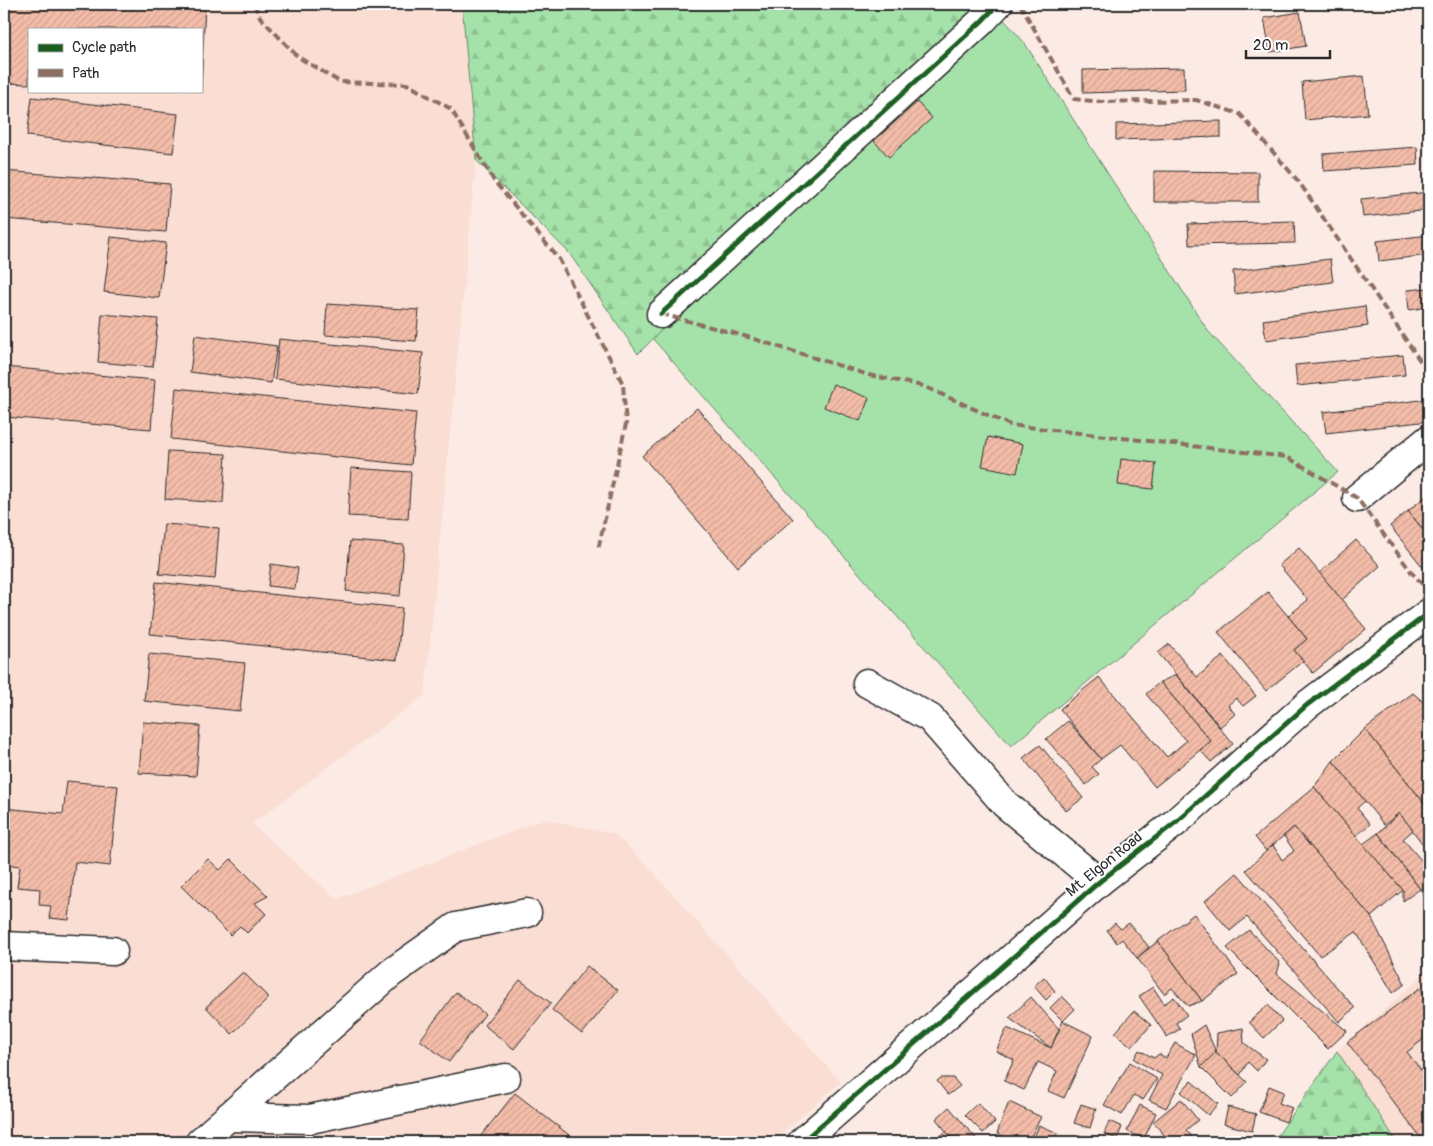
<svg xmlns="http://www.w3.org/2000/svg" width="1433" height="1146" viewBox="0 0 1433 1146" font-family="Pangolin,sans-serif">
  <defs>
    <pattern id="forest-firs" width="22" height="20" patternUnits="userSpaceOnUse" patternTransform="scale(1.25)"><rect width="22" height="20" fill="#a5e2aa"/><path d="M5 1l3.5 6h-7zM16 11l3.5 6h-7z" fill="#8ec292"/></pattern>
    <pattern id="building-hatch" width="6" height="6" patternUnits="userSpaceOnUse" patternTransform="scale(1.25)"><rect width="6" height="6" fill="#f4bda9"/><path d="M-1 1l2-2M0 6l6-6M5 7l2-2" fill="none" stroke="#d1a392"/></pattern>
  </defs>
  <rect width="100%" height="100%" fill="#fcebe5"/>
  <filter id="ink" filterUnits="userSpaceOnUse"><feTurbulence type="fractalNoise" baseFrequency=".02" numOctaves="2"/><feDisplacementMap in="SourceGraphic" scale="10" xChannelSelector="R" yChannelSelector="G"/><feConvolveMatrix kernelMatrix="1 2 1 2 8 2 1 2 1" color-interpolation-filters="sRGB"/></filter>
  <g filter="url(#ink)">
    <g fill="#faddd3" fill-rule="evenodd">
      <path d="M4 4H462L476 160 425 695 252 824 337 899 544 819 614 834 644 862 841 1082 772 1142H4ZM29 29H201V91H29Z"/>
      <polygon points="1429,970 1429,1142 1397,1142 1337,1051"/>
    </g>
    <polygon fill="#a5e2aa" stroke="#68866a" points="983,4 990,4 1024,42 1208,331 1338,472 1011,746 652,338"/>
    <g fill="url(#forest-firs)" stroke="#68866a">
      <polygon points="462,4 983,4 638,354 569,253 476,160"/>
      <polygon points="1337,1051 1397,1142 1273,1142"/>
    </g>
    <g fill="url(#building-hatch)" stroke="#2b2b2b">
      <polygon points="4,4 205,4 201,91 201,29 29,29 29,84 4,83"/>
      <polygon points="1300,12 1306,46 1270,52 1264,18"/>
      <polygon points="1184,68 1185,90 1083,93 1083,70"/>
      <polygon points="1364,76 1368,114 1305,120 1302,82"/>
      <polygon points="32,97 178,114 173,153 27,136"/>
      <polygon points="917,102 932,118 889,157 874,141"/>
      <polygon points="1221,121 1221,137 1116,140 1116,124"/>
      <polygon points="1417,147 1418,165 1324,171 1323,154"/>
      <polygon points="4,171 170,184 166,232 4,219"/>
      <polygon points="1154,171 1258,172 1258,202 1154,202"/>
      <polygon points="1429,192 1429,210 1363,217 1361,199"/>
      <polygon points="1294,221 1295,243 1189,245 1188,224"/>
      <polygon points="1429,235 1429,255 1379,261 1377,241"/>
      <polygon points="111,237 166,243 159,298 104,292"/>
      <polygon points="1330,259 1333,282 1235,294 1233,271"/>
      <polygon points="1429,288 1429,307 1409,310 1407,290"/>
      <polygon points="327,304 419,310 416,341 325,335"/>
      <polygon points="1365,306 1368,326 1266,340 1263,320"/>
      <polygon points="102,314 158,319 153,367 98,362"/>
      <polygon points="195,335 277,346 271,383 190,372"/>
      <polygon points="279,339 423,353 418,394 275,379"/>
      <polygon points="1403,355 1405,375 1297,386 1295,365"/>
      <polygon points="4,367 155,380 151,429 4,417"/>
      <polygon points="833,384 869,398 860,421 824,407"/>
      <polygon points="176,388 416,413 411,465 171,439"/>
      <polygon points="1429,399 1429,421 1326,433 1323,412"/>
      <polygon points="697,408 793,519 738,567 642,456"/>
      <polygon points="988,437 1023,444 1017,473 982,466"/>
      <polygon points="168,451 226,454 223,503 165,499"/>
      <polygon points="1121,459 1156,463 1153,489 1118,485"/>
      <polygon points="351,468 411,472 408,519 348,516"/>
      <polygon points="1426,496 1429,503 1429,537 1408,511"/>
      <polygon points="1408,511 1429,537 1429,569 1426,571 1390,526"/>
      <polygon points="164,524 219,528 215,579 159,574"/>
      <polygon points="1356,540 1380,566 1342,600 1319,573"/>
      <polygon points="350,541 404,545 400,596 346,591"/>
      <polygon points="1299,548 1366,629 1313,673 1294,650 1307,639 1288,616 1308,600 1279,565"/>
      <polygon points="271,564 298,568 295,589 268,586"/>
      <polygon points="156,582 402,608 397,660 150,634"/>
      <polygon points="1268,592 1307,639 1294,650 1303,661 1266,691 1218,632"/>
      <polygon points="1169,644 1197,677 1223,656 1256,696 1243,706 1236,698 1228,705 1235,714 1220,727 1158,653"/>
      <polygon points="149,654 245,663 240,711 144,701"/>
      <polygon points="1176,675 1233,744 1211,762 1200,750 1211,741 1160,682"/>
      <polygon points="1099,677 1167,757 1186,741 1146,694 1160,682 1211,741 1155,787 1120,745 1101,759 1060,709"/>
      <polygon points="1413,693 1429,707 1429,809 1365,729"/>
      <polygon points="1068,721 1101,759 1092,767 1099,774 1086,785 1046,739"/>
      <polygon points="143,722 200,726 196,776 139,773"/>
      <polygon points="1365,729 1429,809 1429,852 1399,813 1384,825 1333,761"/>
      <polygon points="1040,745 1083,798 1066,811 1023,758"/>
      <polygon points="1333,761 1365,801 1357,808 1370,824 1356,836 1314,787"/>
      <polygon points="67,781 118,786 110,866 75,862 69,920 49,918 51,906 39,905 40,889 17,887 20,866 4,864 4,808 63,814"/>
      <polygon points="1314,787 1403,890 1371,917 1294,827 1266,851 1255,837"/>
      <polygon points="1399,813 1413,830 1403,839 1427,867 1429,858 1429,901 1378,833"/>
      <polygon points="1294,827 1371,917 1405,984 1393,993 1356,932 1320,956 1246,870 1273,845 1282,860 1294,851 1284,836"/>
      <polygon points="1378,833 1420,889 1403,901 1403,890 1363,844"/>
      <polygon points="208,859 220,870 231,859 268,896 255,903 266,914 247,933 240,926 230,935 181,886"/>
      <polygon points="1237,873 1355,1008 1339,1022 1247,917 1230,931 1205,901"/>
      <polygon points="1194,914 1238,974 1202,1001 1158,941"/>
      <polygon points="1115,923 1121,929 1129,923 1149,947 1137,958 1122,939 1117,943 1107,930"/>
      <polygon points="1249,930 1280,963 1277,974 1347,1031 1328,1049 1227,948"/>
      <polygon points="1158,941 1202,1001 1188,1006 1172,988 1164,994 1137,958"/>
      <polygon points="587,966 618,990 582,1034 552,1010"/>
      <polygon points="243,972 269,998 232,1034 206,1007"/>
      <polygon points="1044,977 1055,991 1046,1000 1034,986"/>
      <polygon points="520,980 551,1003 514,1049 484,1025"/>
      <polygon points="1153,987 1164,1004 1174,997 1187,1015 1176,1023 1180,1029 1167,1037 1139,996"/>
      <polygon points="1420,988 1429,1001 1429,1035 1407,1052 1429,1081 1429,1136 1423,1141 1347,1042"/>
      <polygon points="456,992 485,1014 449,1062 420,1040"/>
      <polygon points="1062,996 1075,1009 1063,1021 1050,1008"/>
      <polygon points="1031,997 1059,1029 1051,1048 1009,1018"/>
      <polygon points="1268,1005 1282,1021 1264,1038 1249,1022"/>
      <polygon points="1134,1011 1151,1025 1132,1047 1115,1033"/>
      <polygon points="1063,1021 1093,1036 1064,1098 1048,1091 1057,1071 1038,1062 1024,1090 1004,1081 1014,1060 996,1051 1007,1028 1051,1048"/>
      <polygon points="1204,1025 1216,1052 1201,1067 1191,1034"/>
      <polygon points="1243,1028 1244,1043 1266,1059 1257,1071 1248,1062 1240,1075 1216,1052 1217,1033"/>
      <polygon points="1175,1043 1196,1055 1166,1108 1149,1100 1162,1075 1134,1059 1139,1050 1154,1058 1159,1054 1166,1058"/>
      <polygon points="1216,1052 1247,1082 1232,1098 1201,1067"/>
      <polygon points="1130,1062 1157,1079 1143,1100 1134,1095 1122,1115 1104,1105"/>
      <polygon points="941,1078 953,1078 960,1086 948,1095 937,1081"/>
      <polygon points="1191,1081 1218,1104 1208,1115 1181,1092"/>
      <polygon points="1269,1086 1284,1092 1279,1103 1292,1108 1286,1122 1259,1112"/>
      <polygon points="515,1093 569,1135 563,1142 476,1142"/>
      <polygon points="1181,1099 1198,1120 1186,1130 1196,1142 1170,1142 1153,1122"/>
      <polygon points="1009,1102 1041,1117 1028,1142 1008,1142 1010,1140 997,1133"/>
      <polygon points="978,1103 995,1122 983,1133 965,1115"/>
      <polygon points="1081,1104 1096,1109 1090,1128 1074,1123"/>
      <polygon points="1140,1105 1156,1113 1144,1139 1127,1131"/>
      <polygon points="949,1107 979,1142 955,1142 936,1119"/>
      <polygon points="1228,1107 1256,1114 1252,1131 1224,1124"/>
      <polygon points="1109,1121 1122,1127 1117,1139 1104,1134"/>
      <polygon points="1039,1125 1058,1133 1054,1142 1032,1142"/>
      <polygon points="946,1131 955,1142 934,1142"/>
      <polygon points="1081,1136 1098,1137 1095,1142 1081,1142"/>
    </g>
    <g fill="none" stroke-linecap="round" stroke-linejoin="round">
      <g stroke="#2b2b2b" stroke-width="31">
        <g id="minor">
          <polyline points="661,314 982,21 998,4"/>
          <polyline points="1357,498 1429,439"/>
          <polyline points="867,683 930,718 1005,804 1099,882"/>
          <polyline points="4,946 113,951"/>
          <polyline points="228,1117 310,1119 506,1078"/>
          <polyline points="200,1142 391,973 456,927 527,913"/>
          <polyline points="802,1142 1099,882 1176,822 1307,705 1429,613"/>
        </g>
      </g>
      <use href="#minor" stroke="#fff" stroke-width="28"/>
      <g stroke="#8d6e63" stroke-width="4" stroke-dasharray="8 4" stroke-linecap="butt">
        <polyline points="254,4 260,17 298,57 340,82 407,84 451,109 494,181 559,259 623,384 626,424 598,550"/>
        <polyline points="1020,4 1074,99 1102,102 1196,100 1240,114 1299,182 1429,374"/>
        <polyline points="661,314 741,335 869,375 923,386 1010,425 1287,457 1357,498 1412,573 1426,588 1429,588"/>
      </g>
      <g stroke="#fff" stroke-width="8">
        <g id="cycleway">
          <polyline points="661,314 982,21 998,4"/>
          <polyline points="802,1142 1099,882 1176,822 1307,705 1429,613"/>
        </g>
      </g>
      <use href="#cycleway" stroke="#1b5e20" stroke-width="5"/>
    </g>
  </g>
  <g text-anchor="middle" stroke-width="4" stroke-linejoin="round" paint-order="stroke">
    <g font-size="15" fill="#2b2b2b" stroke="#fff">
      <text transform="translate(1104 864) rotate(-39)" y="5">Mt. Elgon Road</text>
    </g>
  </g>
  <rect width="1433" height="1146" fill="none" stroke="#fff" stroke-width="20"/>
  <rect x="10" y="10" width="1413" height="1126" fill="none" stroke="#2b2b2b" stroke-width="2" filter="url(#ink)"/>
  <rect x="28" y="28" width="175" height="65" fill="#ffffff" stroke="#aaaaaa"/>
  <rect x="38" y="44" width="25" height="8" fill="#1b5e20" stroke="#aaaaaa"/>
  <text x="72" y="52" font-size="15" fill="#2b2b2b">Cycle path</text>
  <rect x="38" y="69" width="25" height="8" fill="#8d6e63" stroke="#aaaaaa"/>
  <text x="72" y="78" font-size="15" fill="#2b2b2b">Path</text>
  <path d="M1246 50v8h84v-8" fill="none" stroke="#2b2b2b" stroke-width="2.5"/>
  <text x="1253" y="50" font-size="15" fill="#2b2b2b" stroke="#ffffff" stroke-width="4" paint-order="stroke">20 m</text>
</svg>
